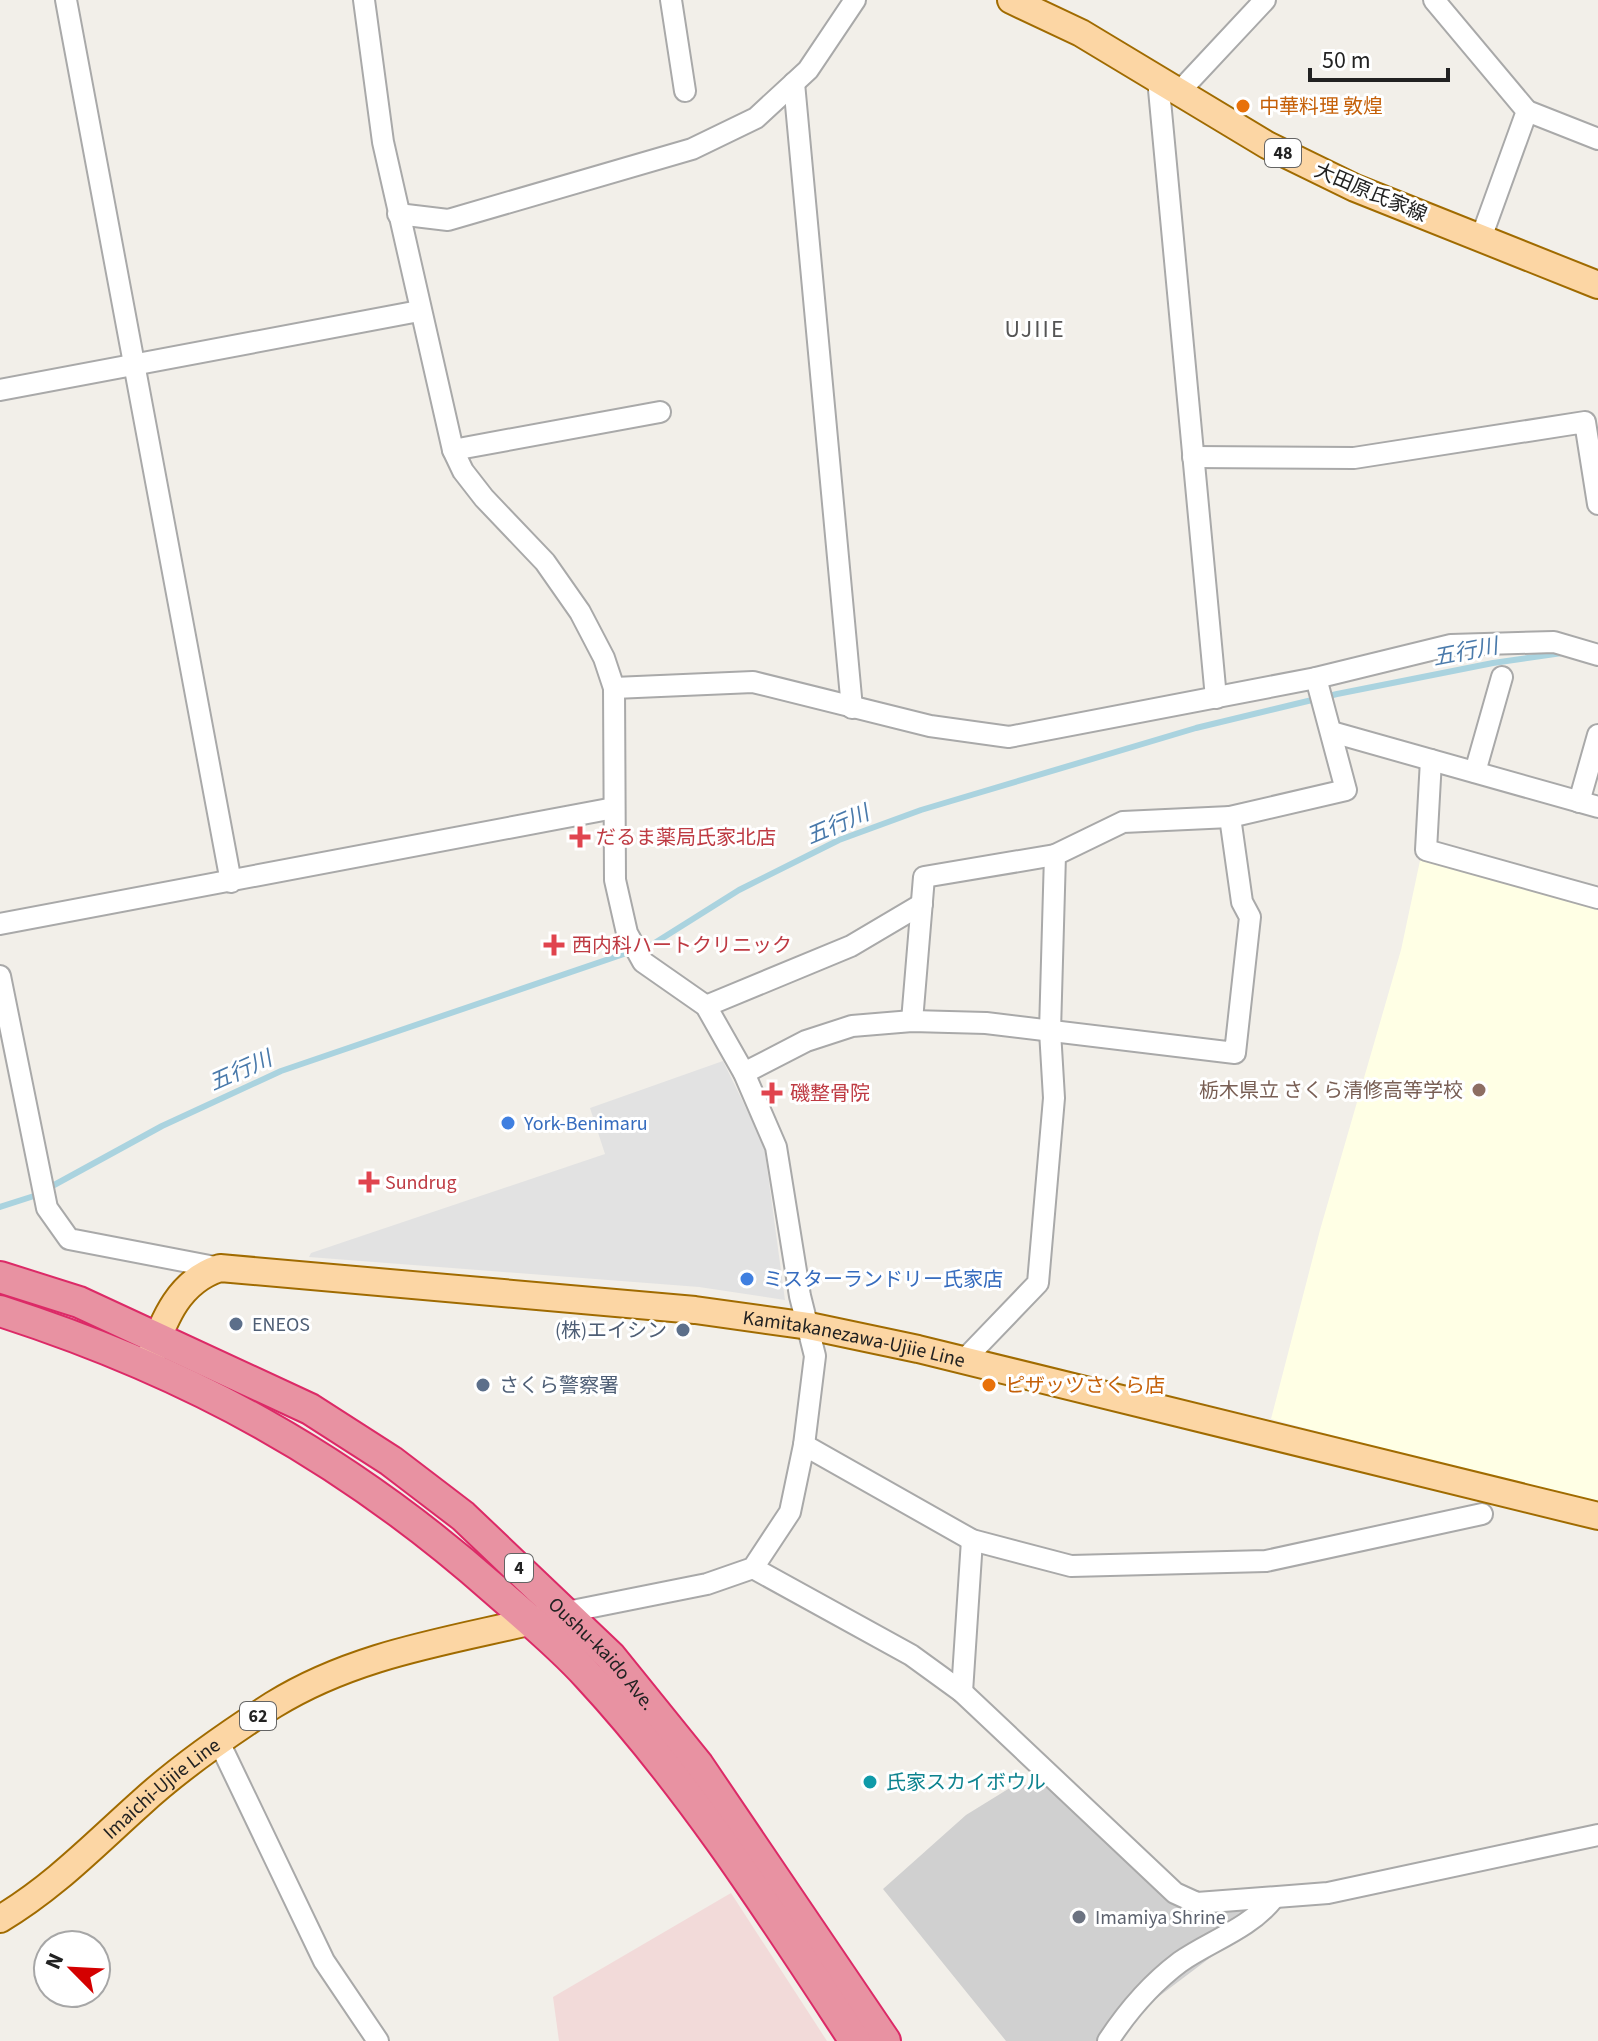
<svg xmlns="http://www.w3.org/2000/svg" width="1598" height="2041" viewBox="0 0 1598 2041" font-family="'Source Sans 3','Noto Sans JP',sans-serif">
  <rect width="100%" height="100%" fill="#f2efe9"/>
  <polygon fill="#f2dad9" points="731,1893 827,2041 559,2041 553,1997"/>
  <polygon fill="#ffffe5" points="1421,856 1598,906 1598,1506 1271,1419 1320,1230 1401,950"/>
  <polygon fill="#d0d0d0" points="1045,1783 1170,1899 1250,1906 1252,1926 1125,2022 1112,2041 1006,2041 883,1889 966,1815 1013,1786"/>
  <polygon fill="#e2e2e2" points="723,1061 764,1145 785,1300 699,1287 309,1257 311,1253 605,1154 590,1108"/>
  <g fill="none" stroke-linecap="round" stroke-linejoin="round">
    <polyline stroke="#aad3df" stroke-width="6" points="0,1207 34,1196 162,1126 281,1071 653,944 739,890 839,840 921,810 1196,728 1337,694 1493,663 1562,653"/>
    <g stroke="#a9a9a9" stroke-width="24">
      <g id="minor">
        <polyline points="66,0 231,882"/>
        <polyline points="364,0 383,142 453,450 463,471 484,498 545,562 580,612 604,658 614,688 615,880 627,933 643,962 706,1006 744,1073 776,1147 800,1296 815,1356 804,1445 790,1512 753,1568 707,1584 567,1612"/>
        <polyline points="671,0 685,91"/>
        <polyline points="1434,0 1527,111 1481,238"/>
        <polyline points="1158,79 1216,698"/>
        <polyline points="794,83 852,708"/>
        <polyline points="1179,92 1265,0"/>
        <polyline points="1527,111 1598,139"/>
        <polyline points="398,214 448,220 692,149 756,118 808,70 855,0"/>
        <polyline points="0,390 419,311"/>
        <polyline points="453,450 660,412"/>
        <polyline points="1193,457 1354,458 1585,422 1598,504"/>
        <polyline points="614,688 753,682 930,726 1009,737 1316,678 1451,645 1554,642 1598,655"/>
        <polyline points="1332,732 1598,807"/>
        <polyline points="1431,760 1426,850 1598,898"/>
        <polyline points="1475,772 1502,677"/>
        <polyline points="1579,802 1598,735"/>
        <polyline points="0,924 614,808"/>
        <polyline points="0,976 47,1208 69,1239 220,1268"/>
        <polyline points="706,1006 851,946 922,904"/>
        <polyline points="912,1021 924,877 1055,855"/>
        <polyline points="744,1073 806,1041 852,1026 912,1021 986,1023 1235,1053 1250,917 1242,902 1230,817 1346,790 1316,678"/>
        <polyline points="964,1360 1038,1283 1054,1098 1050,1031 1055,855 1123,822 1230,817"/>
        <polyline points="804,1445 972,1540 1071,1566 1266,1561 1482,1514"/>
        <polyline points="753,1568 911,1655 962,1692 1175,1893 1197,1903 1328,1893 1598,1835"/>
        <polyline points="962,1692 972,1540"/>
        <polyline points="219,1742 324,1961 378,2041"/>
        <path d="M1108 2041C1127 2012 1152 1983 1180 1962 1210 1941 1249 1929 1273 1899"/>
      </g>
    </g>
    <g stroke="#a06b00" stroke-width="30">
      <g id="major">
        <polyline points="1011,0 1081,33 1267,145 1355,188 1598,285"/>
        <path id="s1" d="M151 1355C165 1318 179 1281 220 1268L695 1310 809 1326 918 1349 1598 1516"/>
        <path id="s2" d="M0 1919C54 1887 95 1844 141 1803 180 1767 228 1734 273 1705 357 1653 451 1641 545 1618"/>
      </g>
    </g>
    <g stroke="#dc2a67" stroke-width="34">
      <g id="highway">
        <path id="s3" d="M0 1277 79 1302 310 1409 391 1461 463 1516 610 1656 698 1765 885 2041"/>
        <path d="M0 1311C190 1372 346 1458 495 1590 527 1618 560 1645 588 1676 690 1786 773 1916 855 2041"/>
      </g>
    </g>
    <use href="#minor" stroke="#fff" stroke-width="20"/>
    <use href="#major" stroke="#fcd6a4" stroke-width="26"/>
    <use href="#highway" stroke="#e892a2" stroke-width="30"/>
  </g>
  <g fill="#e8710a" stroke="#fff" stroke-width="3">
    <circle cx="1243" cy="106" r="8"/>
    <circle cx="989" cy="1385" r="8"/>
  </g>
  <g fill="#e0444e" stroke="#fff" stroke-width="3">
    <path d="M576 825h8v8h8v8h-8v8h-8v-8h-8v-8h8z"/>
    <path d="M550 933h8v8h8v8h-8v8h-8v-8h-8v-8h8z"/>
    <path d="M768 1081h8v8h8v8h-8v8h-8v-8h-8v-8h8z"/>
    <path d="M365 1170h8v8h8v8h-8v8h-8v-8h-8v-8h8z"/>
  </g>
  <circle fill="#8d6e63" stroke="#fff" stroke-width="3" cx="1479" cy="1090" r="8"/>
  <g fill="#3f7fe0" stroke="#fff" stroke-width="3">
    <circle cx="508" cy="1123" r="8"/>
    <circle cx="747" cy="1279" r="8"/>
  </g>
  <g fill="#5c6f8a" stroke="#fff" stroke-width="3">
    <circle cx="236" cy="1324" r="8"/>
    <circle cx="683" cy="1330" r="8"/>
    <circle cx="483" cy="1385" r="8"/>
  </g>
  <circle fill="#0f9aa8" stroke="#fff" stroke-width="3" cx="870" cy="1782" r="8"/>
  <circle fill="#6b7280" stroke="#fff" stroke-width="3" cx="1079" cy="1917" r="8"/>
  <g text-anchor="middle" stroke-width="6" stroke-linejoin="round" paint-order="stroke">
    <g fill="#fff" stroke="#646464" stroke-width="2">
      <rect x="1265" y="139" width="36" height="28" rx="6"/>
      <rect x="505" y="1554" width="28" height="28" rx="6"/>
      <rect x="240" y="1702" width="36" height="28" rx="6"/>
    </g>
    <g font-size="18" font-weight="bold" fill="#222">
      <text x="1283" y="159">48</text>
      <text x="519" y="1574">4</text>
      <text x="258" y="1722">62</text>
    </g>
    <g font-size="20" fill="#c56008" stroke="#fff" text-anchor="start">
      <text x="1259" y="113">中華料理 敦煌</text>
      <text x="1005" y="1392">ピザッツさくら店</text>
    </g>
    <g font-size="20" fill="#222" stroke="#fff">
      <text transform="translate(1371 192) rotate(23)" y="7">大田原氏家線</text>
      <text dy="7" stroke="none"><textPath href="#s1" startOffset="754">Kamitakanezawa-Ujiie Line</textPath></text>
      <text dy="7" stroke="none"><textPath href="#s3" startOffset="720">Oushu-kaido Ave.</textPath></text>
      <text dy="7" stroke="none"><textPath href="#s2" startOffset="208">Imaichi-Ujiie Line</textPath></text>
    </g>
    <g font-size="20" fill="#be3a42" stroke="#fff" text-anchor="start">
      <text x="596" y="844">だるま薬局氏家北店</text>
      <text x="572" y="952">西内科ハートクリニック</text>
      <text x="790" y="1100">磯整骨院</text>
      <text x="385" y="1189">Sundrug</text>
    </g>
    <g font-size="20" fill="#785e54" stroke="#fff" text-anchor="end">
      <text x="1463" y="1097">栃木県立 さくら清修高等学校</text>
    </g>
    <g font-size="20" fill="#366cbe" stroke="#fff" text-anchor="start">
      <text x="524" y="1130">York-Benimaru</text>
      <text x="763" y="1286">ミスターランドリー氏家店</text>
    </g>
    <g font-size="20" fill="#4e5e75" stroke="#fff" text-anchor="start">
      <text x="252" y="1331">ENEOS</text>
      <text x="667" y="1337" text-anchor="end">(株)エイシン</text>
      <text x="499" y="1392">さくら警察署</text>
    </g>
    <g font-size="20" fill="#0d838f" stroke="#fff" text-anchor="start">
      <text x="886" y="1789">氏家スカイボウル</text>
    </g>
    <g font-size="20" fill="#5b616d" stroke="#fff" text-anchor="start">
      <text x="1095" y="1924">Imamiya Shrine</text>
    </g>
    <g font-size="22" font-style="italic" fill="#4a7aab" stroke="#fff">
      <text transform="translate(1465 651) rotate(-11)" y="8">五行川</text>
      <text transform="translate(837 824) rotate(-23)" y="8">五行川</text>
      <text transform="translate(240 1070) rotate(-24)" y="8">五行川</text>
    </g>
    <g font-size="24" letter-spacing="2" fill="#555" stroke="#fff">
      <text x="1035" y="337">UJIIE</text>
    </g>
  </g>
  <g transform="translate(72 1969) rotate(294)"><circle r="38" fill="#ffffff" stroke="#a7a7a7" stroke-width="2"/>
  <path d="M0-6L14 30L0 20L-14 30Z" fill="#d40000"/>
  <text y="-12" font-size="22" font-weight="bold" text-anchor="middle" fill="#222222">N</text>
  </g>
  <path d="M1310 68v12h138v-12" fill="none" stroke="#222222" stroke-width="4"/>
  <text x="1322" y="68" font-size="24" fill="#222222" stroke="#ffffff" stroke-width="6" paint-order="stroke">50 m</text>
</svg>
